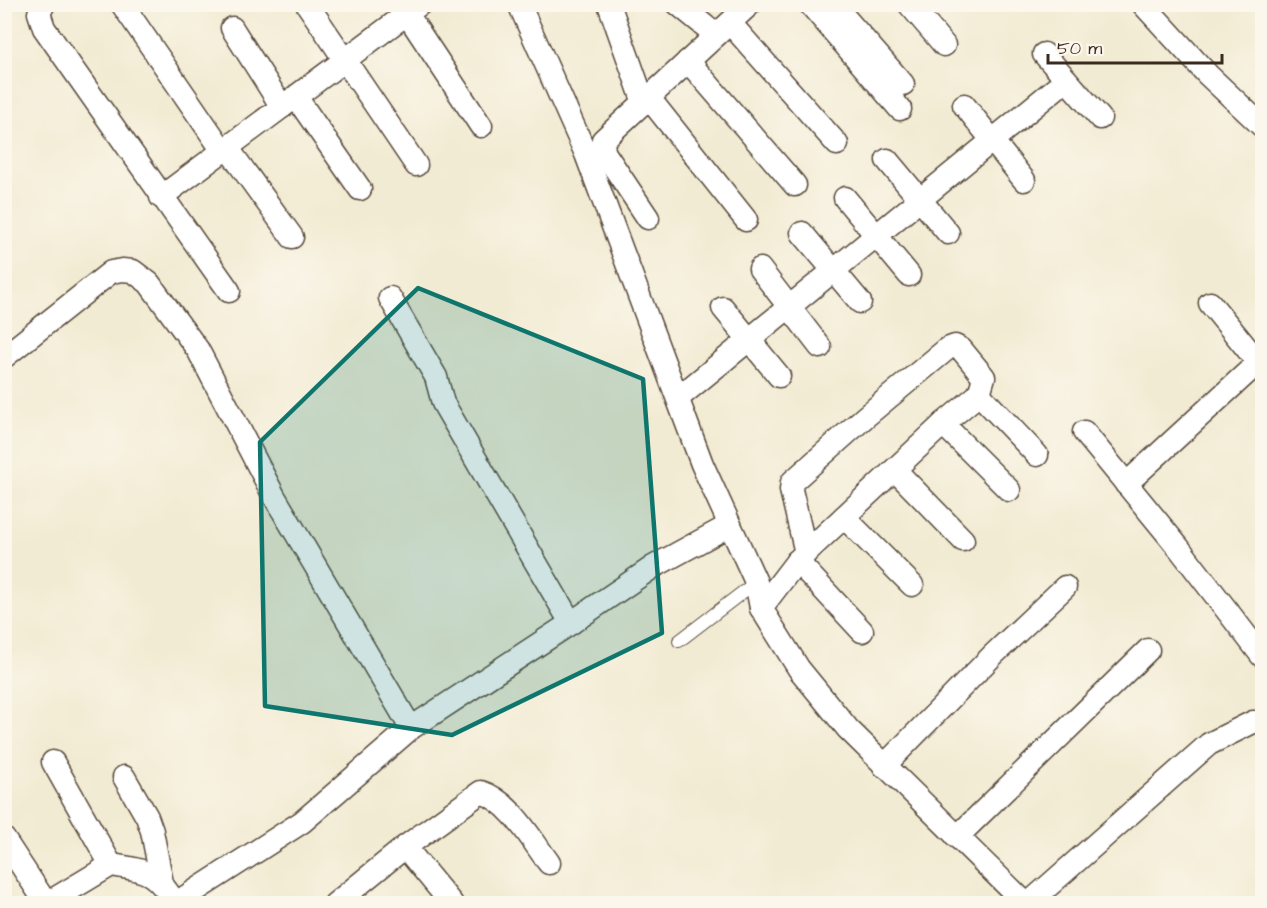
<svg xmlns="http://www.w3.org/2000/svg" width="1267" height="908" viewBox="0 0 1267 908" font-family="'Architects Daughter',sans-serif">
  <rect width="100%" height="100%" fill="#fbf7ec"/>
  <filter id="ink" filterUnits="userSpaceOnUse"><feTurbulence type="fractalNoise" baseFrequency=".0167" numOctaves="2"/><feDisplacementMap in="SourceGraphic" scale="12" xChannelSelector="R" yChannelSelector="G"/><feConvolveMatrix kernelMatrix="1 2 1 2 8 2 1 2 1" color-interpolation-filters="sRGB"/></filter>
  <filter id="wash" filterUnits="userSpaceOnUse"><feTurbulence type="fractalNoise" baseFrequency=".008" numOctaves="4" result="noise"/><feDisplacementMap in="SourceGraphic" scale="24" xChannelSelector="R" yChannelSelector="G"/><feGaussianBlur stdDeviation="1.35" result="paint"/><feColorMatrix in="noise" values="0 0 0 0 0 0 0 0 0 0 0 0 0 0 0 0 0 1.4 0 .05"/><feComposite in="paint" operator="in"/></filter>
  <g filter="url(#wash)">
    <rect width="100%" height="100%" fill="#f2ebd3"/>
  </g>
  <g filter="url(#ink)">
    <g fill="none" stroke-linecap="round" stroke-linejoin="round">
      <g stroke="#564739" stroke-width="14">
        <polyline id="service" points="679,641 756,582"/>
      </g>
      <g stroke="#564739" stroke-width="25">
        <g id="minor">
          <polyline points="44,4 39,13 44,28 229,291"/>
          <polyline points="122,4 223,151"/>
          <polyline points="307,4 416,165"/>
          <polyline points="519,4 586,154 702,464 756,582 761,608 799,669 848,729 1026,904"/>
          <polyline points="609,4 644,103"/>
          <polyline points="678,4 716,35"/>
          <polyline points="810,4 900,109"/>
          <polyline points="833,4 903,84"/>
          <polyline points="909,4 944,45"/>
          <polyline points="1143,4 1208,75 1262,126"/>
          <polyline points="407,14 481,126"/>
          <polyline points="730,23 837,144"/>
          <polyline points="232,28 282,107"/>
          <polyline points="1044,54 1100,118"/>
          <polyline points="688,61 795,185"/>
          <polyline points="296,97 360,189"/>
          <polyline points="649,98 746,220"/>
          <polyline points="964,105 1024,180"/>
          <polyline points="227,147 292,237"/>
          <polyline points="887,160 948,233"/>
          <polyline points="161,197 420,4"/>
          <polyline points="845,198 909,275"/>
          <polyline points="648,218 604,152 603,140 750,4"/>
          <polyline points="802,233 860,302"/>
          <polyline points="760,269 820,347"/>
          <polyline points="390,298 436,377 443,403 571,623"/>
          <polyline points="1210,303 1262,367"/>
          <polyline points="723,308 779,376"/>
          <polyline points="4,357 111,272 122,270 133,271 149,283 198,350 274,496 411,728 302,822 176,903"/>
          <polyline points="979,394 1037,455"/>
          <polyline points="678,398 1066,80"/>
          <polyline points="943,424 1009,490"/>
          <polyline points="1084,432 1179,548 1262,656"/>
          <polyline points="895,470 963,540"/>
          <polyline points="1126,484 1262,359"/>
          <polyline points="844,517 912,585"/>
          <polyline points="797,561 862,631"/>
          <polyline points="761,608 797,561 943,424 979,394 984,377 961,349 955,346 947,349 865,417 792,482 791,490 806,553"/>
          <polyline points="411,728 571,623 653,567 730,525"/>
          <polyline points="53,762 111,865"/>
          <polyline points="884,766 993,655 1065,587"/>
          <polyline points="124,777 147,817 152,831 162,883"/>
          <polyline points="957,837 1148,650"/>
          <polyline points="4,839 46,903"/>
          <polyline points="405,847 452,904"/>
          <path d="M46 904 111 865C149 871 154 871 176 904"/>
          <path d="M335 904 405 847 481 792C510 801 531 839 549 863"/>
          <polyline points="1028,904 1209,744 1253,722 1262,722"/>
        </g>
      </g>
      <use href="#service" stroke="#fff" stroke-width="12"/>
      <use href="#minor" stroke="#fff" stroke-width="22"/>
    </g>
  </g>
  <path fill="#0f766e" fill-opacity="0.2" stroke="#0f766e" stroke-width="4.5" stroke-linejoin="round" d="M418 288 643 379 662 633 452 735 265 706 260 442Z"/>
  <rect width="1267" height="908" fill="none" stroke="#fbf7ec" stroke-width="24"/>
  <path d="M1048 54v9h174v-9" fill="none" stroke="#3b2a1e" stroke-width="3"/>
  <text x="1057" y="54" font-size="18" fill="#3b2a1e" stroke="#fbf7ec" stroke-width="4.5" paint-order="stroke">50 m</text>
</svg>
